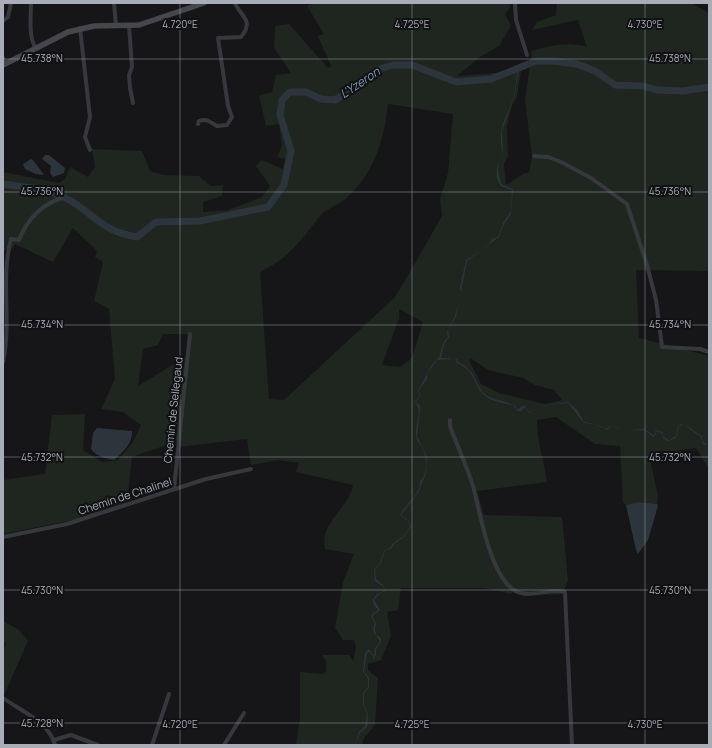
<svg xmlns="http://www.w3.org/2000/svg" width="712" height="748" viewBox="0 0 712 748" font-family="Manrope,sans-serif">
  <rect width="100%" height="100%" fill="#161618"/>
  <g fill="#1e261f" fill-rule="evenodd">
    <path d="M312 3H510V7L505 14 511 26 499 46 480 57 457 76 521 71 517 97 512 106 507 126 508 156 504 164 506 185 525 173H529L532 156 525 100 532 51C549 46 570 41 587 47L578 20 532 30 537 22 556 15 557 3H691L709 13V271L636 270 639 338 709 356V469L696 448 649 455 658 496 657 504 639 502 626 505 623 502 620 446 595 444 556 417 537 420C537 441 544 461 547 482L477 491 484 515 562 517 568 580 563 594 538 595 513 593V590L511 594 484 588H401L398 610 387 612 391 636 381 660 368 664V670L378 678 375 725 364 738 362 745H296L300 717V672L322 674 326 671V661L322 655H349L353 661 356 647 354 640H343L335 628 343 582 354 554 325 549C319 523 349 508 353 485L296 472 299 463 278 460 251 465 247 439 178 447V441L132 457 127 502 78 519 3 534V480L45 474 52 415 85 414 83 450 102 462 118 460 133 442 141 425 123 412 101 409 115 379 109 309 94 301 103 262 95 257 97 251 73 228 53 262 15 244 10 252 3 249V172L59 183 65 179 70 167 88 177 95 167 92 149 142 151 150 171 164 175 199 176 211 186 223 185 222 196 203 202V212L228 210 262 197 270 186 256 166 261 160 283 169 285 159 277 157 282 146 279 124 266 126 259 96 272 92 276 75 291 73 274 48 275 26 289 24 328 68 331 66 318 36 324 34 307 6ZM388 104 453 114 448 173 440 199 442 216 418 258 395 297 284 400 269 399 260 272C282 262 295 248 310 229 314 224 319 216 324 212 328 209 335 206 340 203 372 180 384 142 388 104ZM399 309 423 322 412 358 400 367 382 365 399 318ZM163 334H189L187 356 138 386 143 349 158 345ZM472 359 488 370 523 378 535 385 554 390 562 400 545 404 499 393 481 384 469 360Z"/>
    <polygon points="3,621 19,630 28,641 4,695 3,650 6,643 3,643"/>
  </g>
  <g fill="#2c353c">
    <path d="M519 68 515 94 502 131 503 155 499 161 498 171 501 184 513 189 511 214 503 226 499 237 467 261 456 317 448 330 449 337 444 344 441 358 457 359 458 362 464 365 472 373C476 380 479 389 485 394 494 402 514 400 517 410L525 405 528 412 535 409 528 413 525 407 521 411H517L513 405C506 404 490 401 484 395 472 383 476 371 457 363L455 359 437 360 427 374V379L419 390 420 396 416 402 420 406V410L417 436 427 457 426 473 418 493 401 515 408 520 411 527 404 537 394 544 392 548 385 551 381 563 375 569 376 579 383 585 385 591 379 594 374 600 380 610 372 616 376 623 375 629 376 635 381 638V642L376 649V655L374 659 370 652 367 653 364 671 369 678V687L364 694V706L368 714 367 727 360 733 355 745 359 732 365 726 367 714 363 705V693L368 687V679L363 671 365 653 368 650H370L374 657 375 648 380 642C378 634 370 635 375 623L371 617 372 614 378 610 374 605 373 600 377 594 384 591 383 586 375 581 374 569 380 563 384 551 391 547 393 543 404 536 410 527 408 521 400 515C406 503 421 495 420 481 429 473 427 455 421 446 419 443 416 440 416 435 415 424 423 411 415 402L419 396 418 390C424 382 431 362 439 358L443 343 448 337 447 332 455 316 461 294 460 287 466 260 488 246 492 239 498 237 503 223 511 211 512 190 501 186C493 175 497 164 503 154 496 126 507 119 514 95 517 87 515 75 519 68Z"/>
    <polygon points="45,155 49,155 65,168 64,173 53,177 50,173 51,166 42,159"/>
    <polygon points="31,159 33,160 44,175 36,174 25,169 23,164"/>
    <path d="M568 402 577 410 584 422C593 423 599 425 606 429L611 425 617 428 628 430 644 429 653 435 655 434V430L663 432 662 436 669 440 676 436 678 426 681 424C690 426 695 432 702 436L703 442 709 446 703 444 701 437 684 425 679 426 676 438 667 441 662 437V433L655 431 656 434 653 437 644 430C631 431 622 430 611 425L607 430 594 424 584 423 568 403 536 407Z"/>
    <path d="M97 428 132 431C133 443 123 452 114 460 106 459 96 456 91 449L93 433Z"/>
    <polygon points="639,502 657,504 658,506 648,540 638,554 636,550 626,505"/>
  </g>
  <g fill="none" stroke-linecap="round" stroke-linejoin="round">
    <path stroke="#2c353c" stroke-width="7" d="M3 184C26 187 51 189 71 201 97 217 104 232 137 237L156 222 200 221 268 207 284 185 291 151 280 115 282 100 290 92H306L321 99 335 100 380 69 393 65H412L456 82 491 79 536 61H553L577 64 595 71 615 85 643 86 657 90 683 91 709 87"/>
    <g stroke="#37383d" stroke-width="4">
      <path d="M31 3C31 18 28 35 36 49"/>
      <polyline points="114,3 116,26"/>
      <polyline points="515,3 516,20 527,55"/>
      <polyline points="3,21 8,17 11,3"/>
      <polyline points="129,26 132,67 129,75 130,88 133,103"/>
      <polyline points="80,28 90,117 85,137 90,150"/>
      <polyline points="3,58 6,64"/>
      <path d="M198 124 199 121C207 118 210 122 217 126L227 125 232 117 228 106 218 38 241 37C255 20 240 16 235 3"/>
      <polyline points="534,156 548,157 561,162 591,178 627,204 647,265 656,300 662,347 700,349 709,352"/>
      <path d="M3 362C12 321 0 281 11 239L19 240C27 220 40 205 62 198"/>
      <path d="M450 420V426C457 446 467 466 473 486 480 512 490 575 514 590 529 600 549 587 565 592L572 745"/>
      <polyline points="174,489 190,334"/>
      <polyline points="3,537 67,524 206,479 251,469"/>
      <path d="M3 698C21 711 49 722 55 745"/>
      <polyline points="54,740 71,735 98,745"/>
      <polyline points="152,745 169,694"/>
      <polyline points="224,745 244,713"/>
    </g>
    <polyline stroke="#45474d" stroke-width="5.5" points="3,65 68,32 94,26 139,25 204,3"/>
  </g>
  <path fill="none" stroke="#a8adb8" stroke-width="1" stroke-opacity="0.45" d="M180 3V745M412 3V745M645 3V745M3 59H709M3 192H709M3 325H709M3 457H709M3 590H709M3 723H709"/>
  <g text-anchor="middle" stroke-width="4" stroke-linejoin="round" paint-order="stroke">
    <g font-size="11" fill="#a8adb8" stroke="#111113">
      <text transform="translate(173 410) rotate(-84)" y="4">Chemin de Sellegaud</text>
      <text transform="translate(125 496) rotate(-18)" y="4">Chemin de Chalinel</text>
    </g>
    <g font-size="12" font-style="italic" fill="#7f9bb3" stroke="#111113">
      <text transform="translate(360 83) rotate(-34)" y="4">L'Yzeron</text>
    </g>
  </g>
  <g font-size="10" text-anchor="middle" fill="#a8adb8" stroke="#111113" stroke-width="4" stroke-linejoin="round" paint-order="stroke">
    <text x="180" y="28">4.720°E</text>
    <text x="412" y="28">4.725°E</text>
    <text x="645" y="28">4.730°E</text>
    <text x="42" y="62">45.738°N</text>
    <text x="670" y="62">45.738°N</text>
    <text x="42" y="195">45.736°N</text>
    <text x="670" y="195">45.736°N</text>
    <text x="42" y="328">45.734°N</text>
    <text x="670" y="328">45.734°N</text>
    <text x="42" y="461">45.732°N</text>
    <text x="670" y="461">45.732°N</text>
    <text x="42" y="594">45.730°N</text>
    <text x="670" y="594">45.730°N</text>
    <text x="42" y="727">45.728°N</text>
    <text x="180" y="728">4.720°E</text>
    <text x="412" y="728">4.725°E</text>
    <text x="645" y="728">4.730°E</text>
  </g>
  <rect width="712" height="748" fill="none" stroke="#a8adb8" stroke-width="8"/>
</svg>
